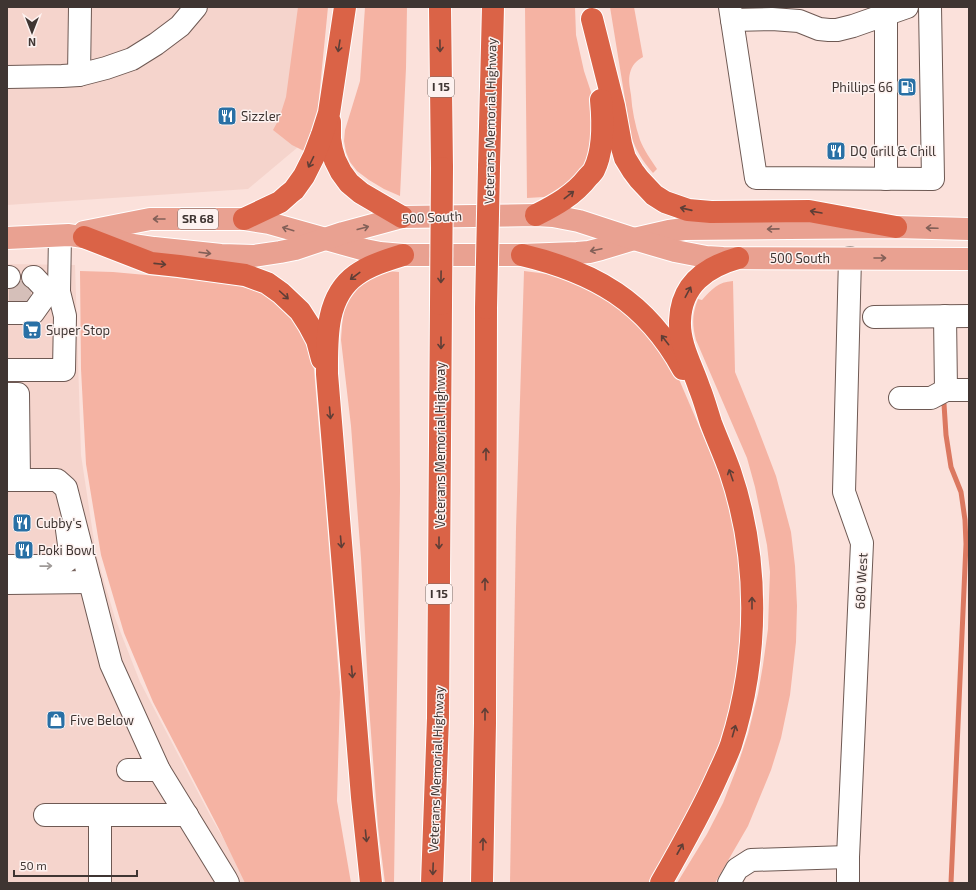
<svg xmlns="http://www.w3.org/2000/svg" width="976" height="890" viewBox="0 0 976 890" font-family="'Exo 2',sans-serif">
  <rect width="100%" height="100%" fill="#fbe1db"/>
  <g fill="#f5d4cc">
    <polygon points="7,7 315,7 298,147 248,189 7,205"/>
    <polygon points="7,264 75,265 81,455 96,554 115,618 140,682 211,817 249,883 7,883"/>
  </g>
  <g fill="#f5b3a3">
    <polygon points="298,7 328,7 317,118 310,154 292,145 273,130 279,119 286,97"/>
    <polygon points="365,7 407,7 406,68 400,196 384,189 369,180 357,171 350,162 346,152 344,141 345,130 360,81"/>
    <polygon points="525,7 575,7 576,35 584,71 595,104 597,127 585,170 556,194 544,197 527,198"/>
    <path d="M610 7H634L643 57C636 61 632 65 630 73 628 80 630 88 631 95 632 110 635 125 640 140 644 150 651 160 657 169L653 173C643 162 636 150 631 136Z"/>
    <polygon points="80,271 113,272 168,277 221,283 240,286 262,293 280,304 300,321 313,358 328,535 340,692 337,801 351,883 245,883 219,829 153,702 124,633 101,555 86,464 81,369"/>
    <polygon points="387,271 399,272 400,491 394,883 385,883 378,827 369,706 361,558 351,426 341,340 342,325 344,311 350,299 358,288 367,280"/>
    <polygon points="524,271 555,275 574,279 625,306 672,363 717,468 733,512 741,561 744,640 728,733 655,883 510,883 516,529"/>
    <path d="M733 281 735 372 755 421 776 476 791 532 795 566 797 606 796 642 790 695 781 738 771 770 748 826 715 883H677L707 834 723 803 736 770 748 734 758 694 763 665 768 629 769 598 770 572 767 545 755 487 747 458 696 340C692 325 692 314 698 299L702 300C712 289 718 282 733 281Z"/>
  </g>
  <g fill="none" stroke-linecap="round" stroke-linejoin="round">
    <polyline stroke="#db7860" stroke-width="5" points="944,404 946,435 951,467 961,492 965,520 966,544 951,883"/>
    <polyline stroke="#d5bfb9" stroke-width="22" stroke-dasharray="22 11" stroke-linecap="butt" points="9,292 32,292"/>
    <g stroke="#6e5953" stroke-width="24">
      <g id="minor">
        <polyline points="730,7 756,178 933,179 930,7"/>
        <polyline points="886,14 886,179"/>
        <polyline points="732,20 772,19 799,21 819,29 829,30 837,30 853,26 907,7"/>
        <polyline points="79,75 80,7"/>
        <polyline points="7,77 62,76 79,75 106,68 132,59 156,44 180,26 196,7"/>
        <polyline points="7,277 9,277"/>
        <polyline points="33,277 34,277 48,292"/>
        <polyline points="7,313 33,313 48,292"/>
        <polyline points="945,316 946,390"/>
        <polyline points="874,317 969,316"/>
        <polyline points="7,370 64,370 65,316 59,292 60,236"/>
        <polyline points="7,394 18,394 19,480"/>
        <polyline points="900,398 931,398 946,390 969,390"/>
        <polyline points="7,480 57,480 66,488 111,664 159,770 226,879 228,883"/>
        <polyline points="7,566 60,566 68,560 70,552 67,530"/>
        <polyline points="7,583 90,582"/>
        <polyline points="128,770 159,770"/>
        <polyline points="45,815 100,815"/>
        <polyline points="100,883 100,815 187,815"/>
        <polyline points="729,883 737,869 751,860 848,857"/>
        <polyline points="848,883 848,857 862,543 844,492 850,258"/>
      </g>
    </g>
    <g stroke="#fff" stroke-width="24">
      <g id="major">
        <polyline points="84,232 150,219 244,219 269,223 365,250 380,253 403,255 522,255 577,253 589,252 601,249 634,239 669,231 684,229 896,227 969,229"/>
        <polyline points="7,238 69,235 154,248 221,255 254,256 280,252 295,249 343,233 402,217 536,215 553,216 579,221 634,239 675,251 706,257 723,258 969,259"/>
      </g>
    </g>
    <g stroke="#fff" stroke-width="24">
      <g id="highway">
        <polyline points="440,7 442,168"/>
        <polyline points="592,19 614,106 621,144 625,158 633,171 639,179 654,195 665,202 688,210 711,212 809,211 896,227"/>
        <polyline points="330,122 330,139 332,150 335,160 341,172 349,183 361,193 402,217"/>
        <polyline points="489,167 493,7"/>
        <path d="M536 215C556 205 574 195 588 177 590 175 593 172 594 170 604 150 603 121 601 100"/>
        <polyline points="244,219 280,202 289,194 294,190 304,176 314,156 322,135 329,113 345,7"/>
        <polyline points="84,237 151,263 179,266 245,275 267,283 281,293 300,311 309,325 317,340 322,359"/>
        <path d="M522 255C594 272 646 301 683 369"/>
        <path d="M371 883 362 797 327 374C327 340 325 297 356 275 370 265 387 260 403 255"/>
        <polyline points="432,883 438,718 441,304"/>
        <polyline points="482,883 485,723 486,308"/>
        <path d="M661 883C681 848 701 813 717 777 722 766 727 756 731 745 759 657 760 559 730 471 724 454 717 439 711 423 707 411 704 399 699 387 692 366 679 344 680 321 681 285 706 267 738 258"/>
      </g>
    </g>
    <use href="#minor" stroke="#fff" stroke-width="22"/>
    <use href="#major" stroke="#e9a191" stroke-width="22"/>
    <use href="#highway" stroke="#da6347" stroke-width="22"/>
    <g stroke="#fff" stroke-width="24" stroke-linecap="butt">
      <g id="highway-bridge">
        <polyline points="441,304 442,168"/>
        <polyline points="486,308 489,167"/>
      </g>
    </g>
    <use href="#highway-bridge" stroke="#da6347" stroke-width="22"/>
  </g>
  <defs><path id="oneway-shaft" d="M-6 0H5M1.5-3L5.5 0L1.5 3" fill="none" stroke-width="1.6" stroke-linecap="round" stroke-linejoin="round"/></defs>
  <g stroke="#5e3e36">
    <use href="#oneway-shaft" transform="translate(339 46) rotate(99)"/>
    <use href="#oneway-shaft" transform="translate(440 46) rotate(89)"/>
    <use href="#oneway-shaft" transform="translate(311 162) rotate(116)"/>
    <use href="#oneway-shaft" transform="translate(569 195) rotate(-38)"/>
    <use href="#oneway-shaft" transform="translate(686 209) rotate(-167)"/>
    <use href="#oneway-shaft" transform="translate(816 212) rotate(-170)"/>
    <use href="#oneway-shaft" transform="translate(160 264) rotate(6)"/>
    <use href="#oneway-shaft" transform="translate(355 276) rotate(143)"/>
    <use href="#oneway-shaft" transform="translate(441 277) rotate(91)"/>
    <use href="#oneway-shaft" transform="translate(688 292) rotate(-62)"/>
    <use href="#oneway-shaft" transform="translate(284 295) rotate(42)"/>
    <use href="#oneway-shaft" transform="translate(665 340) rotate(-128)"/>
    <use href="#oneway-shaft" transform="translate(441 343) rotate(90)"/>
    <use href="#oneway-shaft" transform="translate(330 413) rotate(85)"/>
    <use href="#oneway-shaft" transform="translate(486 454) rotate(-90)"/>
    <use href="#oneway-shaft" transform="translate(731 475) rotate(-109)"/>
    <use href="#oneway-shaft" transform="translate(341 542) rotate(85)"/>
    <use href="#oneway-shaft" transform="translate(439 543) rotate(90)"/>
    <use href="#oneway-shaft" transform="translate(485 584) rotate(-90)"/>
    <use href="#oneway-shaft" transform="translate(752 603) rotate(-90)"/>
    <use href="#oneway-shaft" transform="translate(352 672) rotate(85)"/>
    <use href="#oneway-shaft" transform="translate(485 714) rotate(-90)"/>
    <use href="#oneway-shaft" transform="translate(734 731) rotate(-74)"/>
    <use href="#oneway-shaft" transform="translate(366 836) rotate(84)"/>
    <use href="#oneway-shaft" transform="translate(483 844) rotate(-89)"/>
    <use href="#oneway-shaft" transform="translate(680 849) rotate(-61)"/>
    <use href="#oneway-shaft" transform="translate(433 869) rotate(92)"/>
  </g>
  <g stroke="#836058">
    <use href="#oneway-shaft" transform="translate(159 219) rotate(180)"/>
    <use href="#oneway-shaft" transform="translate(363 228) rotate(-15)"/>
    <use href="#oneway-shaft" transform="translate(932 228) rotate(-178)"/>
    <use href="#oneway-shaft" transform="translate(288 229) rotate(-163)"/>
    <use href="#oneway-shaft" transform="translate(773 229) rotate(179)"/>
    <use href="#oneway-shaft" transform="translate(596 250) rotate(168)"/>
    <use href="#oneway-shaft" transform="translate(205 253) rotate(7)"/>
    <use href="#oneway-shaft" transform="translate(880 258)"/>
  </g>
  <use stroke="#9f9a98" href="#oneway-shaft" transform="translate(46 566) rotate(-1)"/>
  <defs>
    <g id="fuel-square" transform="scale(1)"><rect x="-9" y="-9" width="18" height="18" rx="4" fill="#2970a5" stroke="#fdf2f0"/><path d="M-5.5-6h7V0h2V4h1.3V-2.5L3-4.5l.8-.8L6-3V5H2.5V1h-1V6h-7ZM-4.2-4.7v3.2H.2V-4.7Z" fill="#fff"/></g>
    <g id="restaurant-square" transform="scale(1)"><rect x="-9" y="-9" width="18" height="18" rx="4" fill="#2970a5" stroke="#fdf2f0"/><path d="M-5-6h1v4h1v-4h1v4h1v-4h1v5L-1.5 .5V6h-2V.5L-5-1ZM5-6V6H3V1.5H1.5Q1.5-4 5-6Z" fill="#fff"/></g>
    <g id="supermarket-square" transform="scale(1)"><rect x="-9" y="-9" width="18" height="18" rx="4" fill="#2970a5" stroke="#fdf2f0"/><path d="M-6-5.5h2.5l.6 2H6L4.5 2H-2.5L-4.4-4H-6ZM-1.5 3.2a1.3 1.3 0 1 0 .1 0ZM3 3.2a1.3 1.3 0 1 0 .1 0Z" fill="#fff"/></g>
    <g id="shop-square" transform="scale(1)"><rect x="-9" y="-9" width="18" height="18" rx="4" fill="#2970a5" stroke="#fdf2f0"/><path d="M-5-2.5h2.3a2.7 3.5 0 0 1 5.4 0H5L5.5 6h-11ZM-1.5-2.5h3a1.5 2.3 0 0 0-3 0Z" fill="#fff"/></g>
  </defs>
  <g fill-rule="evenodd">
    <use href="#fuel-square" x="907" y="87"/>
    <use href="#restaurant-square" x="227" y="116"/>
    <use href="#restaurant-square" x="836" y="151"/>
    <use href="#supermarket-square" x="32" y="330"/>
    <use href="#restaurant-square" x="22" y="523"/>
    <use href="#restaurant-square" x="24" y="550"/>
    <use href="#shop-square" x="56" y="720"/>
  </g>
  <g text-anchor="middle" stroke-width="3" stroke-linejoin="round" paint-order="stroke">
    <g fill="#fdf2f0" stroke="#786e6b" stroke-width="1">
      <rect x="428" y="77" width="26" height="20" rx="3"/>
      <rect x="178" y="209" width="40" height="20" rx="3"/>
      <rect x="426" y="584" width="26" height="20" rx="3"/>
    </g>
    <g font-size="12" font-weight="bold" fill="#3f3532">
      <text x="441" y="91">I 15</text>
      <text x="198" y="223">SR 68</text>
      <text x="439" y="598">I 15</text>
    </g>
    <g font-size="13" fill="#3f3532" stroke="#fdf2f0" text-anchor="start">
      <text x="893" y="92" text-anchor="end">Phillips 66</text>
      <text x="241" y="121">Sizzler</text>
      <text x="850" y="156">DQ Grill &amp; Chill</text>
      <text x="46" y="335">Super Stop</text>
      <text x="36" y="528">Cubby's</text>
      <text x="38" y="555">Poki Bowl</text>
      <text x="70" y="725">Five Below</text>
    </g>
    <g font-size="13" fill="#3f3532" stroke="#fdf2f0">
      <text transform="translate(490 121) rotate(-89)" y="5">Veterans Memorial Highway</text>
      <text transform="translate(432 217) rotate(-3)" y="5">500 South</text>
      <text x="800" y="263">500 South</text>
      <text transform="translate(440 445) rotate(-90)" y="5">Veterans Memorial Highway</text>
      <text transform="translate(861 581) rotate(-87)" y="5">680 West</text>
      <text transform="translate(436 769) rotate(-88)" y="5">Veterans Memorial Highway</text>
    </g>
  </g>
  <rect width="976" height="890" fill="none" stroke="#3f3532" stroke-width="16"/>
  <g transform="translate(32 32) rotate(180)" stroke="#fdf2f0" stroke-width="3" paint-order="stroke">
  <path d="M0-3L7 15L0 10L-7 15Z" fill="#3f3532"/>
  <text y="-6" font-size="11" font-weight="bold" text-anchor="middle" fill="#3f3532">N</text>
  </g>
  <path d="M14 870v6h123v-6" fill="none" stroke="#3f3532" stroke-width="2"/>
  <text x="20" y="870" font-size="12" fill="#3f3532" stroke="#fdf2f0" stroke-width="3" paint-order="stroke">50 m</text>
</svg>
